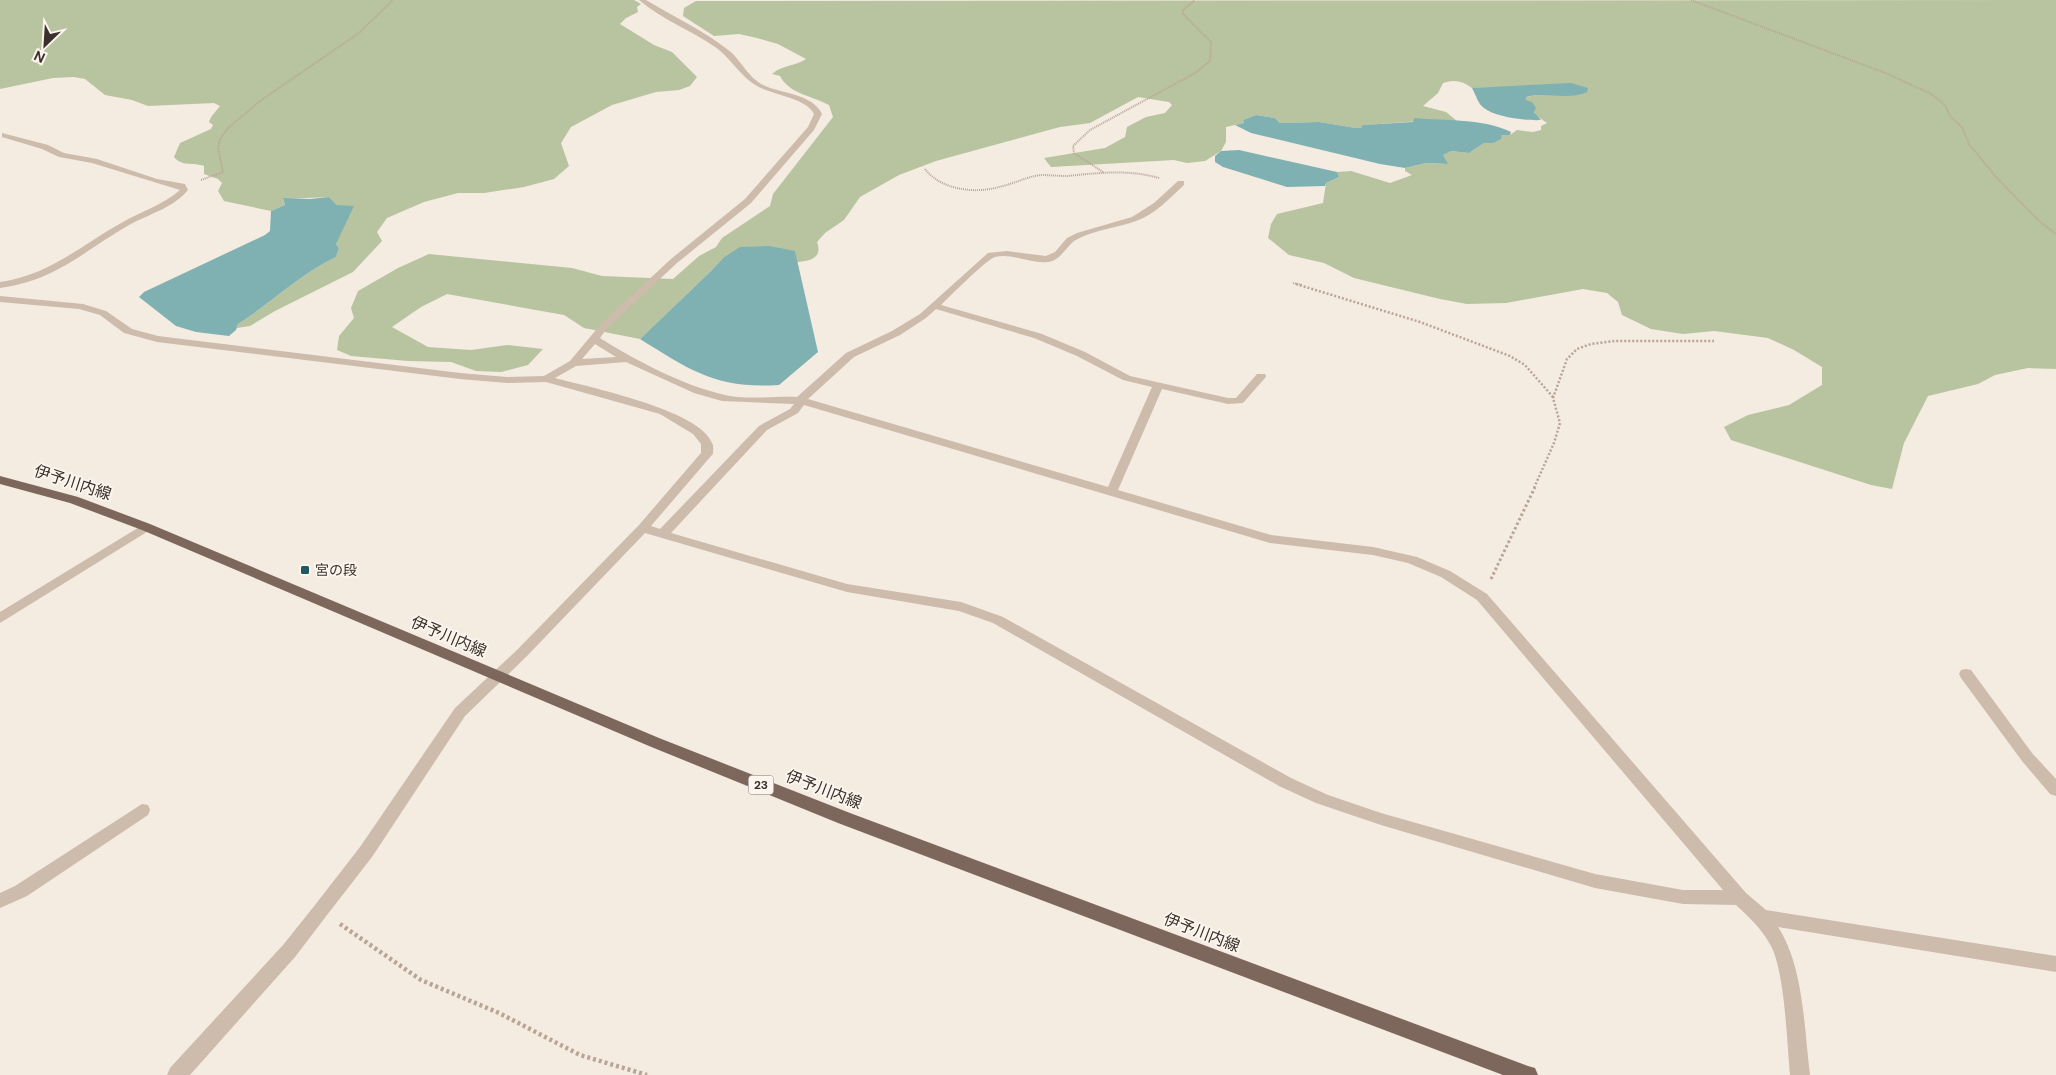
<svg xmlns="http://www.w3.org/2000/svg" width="2056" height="1075" viewBox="0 0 2056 1075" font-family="'DM Sans','Noto Sans JP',sans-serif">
  <rect width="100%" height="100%" fill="#f4ebe1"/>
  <g fill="#b8c4a0">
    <path d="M0 0H634L641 4 637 7 638 12 626 18 620 24 654 45 672 52 697 77 690 86 679 90 656 92 612 105 571 127 561 143 569 166 554 179 524 187 484 193H458L424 202 387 218 377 232 382 241 353 272 275 311 250 326 237 328 238 324C271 303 300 274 336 257L339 248 336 244 338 238 337 205 329 197 283 199 285 205 271 211 224 201 218 191 222 183 218 179 204 174V166C193 162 182 167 174 157L180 143 211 129 213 125 209 122 211 117 220 106 214 103 148 106 132 100 105 95 85 79 74 77 53 78 0 89Z"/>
    <path d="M2056 0V369L2028 368 1995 375 1978 384 1928 396 1904 443 1892 489 1871 485 1731 440 1724 427 1748 415 1789 405 1822 385V367L1794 350 1768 338 1714 331 1683 334 1651 329 1622 315 1618 302 1607 293 1583 289 1506 303 1467 304 1440 299 1354 278 1324 263 1289 255 1268 238 1271 224 1277 214 1323 203 1326 183 1339 177 1337 172 1351 171 1390 183 1412 175 1405 171V168L1426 163 1447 164 1442 155 1451 151 1469 153 1484 143H1493L1502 135H1510L1517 130 1533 132 1541 130V126L1547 123 1537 116 1526 100V97L1542 94 1518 87 1472 88C1463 81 1454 79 1443 83L1438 93 1423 106 1446 112 1457 121 1437 120 1364 125 1361 128H1356L1319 122 1280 123 1275 118 1256 115 1243 120 1244 123 1226 127V142L1221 151 1205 161 1187 163 1174 160 1051 167 1044 158 1105 148 1125 137 1127 127 1146 117 1165 113 1172 105 1169 102 1138 97 1090 123 1060 127 936 161 899 175 860 197 844 220 825 233 817 242C823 258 810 261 797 262L795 251 723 258 711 271 640 339 584 328 564 315 447 294 421 307 392 327 428 347 471 350 507 345 543 349 528 365 501 372 476 371 451 362 408 361 351 356 337 350 339 336 354 318 351 308 358 291 398 268 429 254 572 268 602 276 673 279 699 256 716 247 722 238 770 206 773 194 833 117 829 105C813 96 789 94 780 76L772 74C782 65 796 66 806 59L778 44 757 38 739 34 714 36 683 16 684 8 696 1Z"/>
  </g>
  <g fill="#7fb0b2">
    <path d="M1571 83 1588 88 1587 92C1567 101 1546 91 1526 97V100L1532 102 1536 108 1534 112 1541 120C1527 121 1495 117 1484 108 1478 104 1476 95 1472 88Z"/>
    <path d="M1256 115 1275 118 1280 123 1319 122 1356 128H1361L1363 125 1413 122 1414 118C1446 121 1482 118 1511 132L1510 135H1502L1501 139 1493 143H1484L1469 153 1451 151 1443 155 1448 164 1426 163 1405 168 1380 164 1251 133 1235 125 1244 123 1243 120Z"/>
    <polygon points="1239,150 1337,172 1339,177 1326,183 1325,186 1287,187 1223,167 1215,162 1215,156 1221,151"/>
    <path d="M329 197 337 205 354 206 336 244 339 248 336 257C300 274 271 303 238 324L236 330 229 336 196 332 176 326 139 297 144 292 265 235 270 231 271 211 285 205 283 198 310 199Z"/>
    <path d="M769 246 795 251 818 352 779 385C716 389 690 370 640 339L711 271 723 258 740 247Z"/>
  </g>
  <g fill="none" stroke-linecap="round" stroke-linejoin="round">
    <g stroke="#b9a596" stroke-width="2" stroke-dasharray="1 1" stroke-linecap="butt">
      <polyline points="1691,0 1888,74 1931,94 1945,105 1950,116 1962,127 1969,144 1997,178 2039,221 2056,234"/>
      <path d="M925 169C941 190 975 194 999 187 1013 184 1026 177 1040 175 1049 175 1058 176 1067 176 1099 173 1127 169 1159 178"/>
      <polyline points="1103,172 1074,153 1073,146 1090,130 1195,73 1210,61 1211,42 1183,14 1183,10 1195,0"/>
      <polyline points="201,180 223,172 218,148 220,139 228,128 260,101 359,33 393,0"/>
      <polyline points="1293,283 1302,285"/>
    </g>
    <g stroke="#b9a596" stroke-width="2.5" stroke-dasharray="2 2" stroke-linecap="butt">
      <polyline points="1296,284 1420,322 1510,356 1525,365 1553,397"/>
      <polyline points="1534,488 1554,443 1560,423 1553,398 1567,359 1577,349 1591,344 1615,341 1714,341"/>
    </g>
    <polyline stroke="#b9a596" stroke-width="3" stroke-dasharray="2.5 2.5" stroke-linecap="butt" points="1491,579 1535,487"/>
    <polyline stroke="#b9a596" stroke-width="4.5" stroke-dasharray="3 3" stroke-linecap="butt" points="340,924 421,980 499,1013 580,1055 647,1075"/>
    <g fill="#cdbbac" fill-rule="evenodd">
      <path d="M639 0H646C674 17 707 32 732 53 742 63 748 76 761 84 780 94 812 93 822 114L814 130 751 203 677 263 607 328 600 338C635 360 684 386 725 395 744 400 776 396 797 397L846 353 892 331 920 314 988 253 1007 251 1046 256 1055 252 1067 238 1077 233 1132 217 1154 203 1178 181H1184V185C1170 198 1154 215 1136 221 1117 228 1092 230 1074 241 1065 248 1061 260 1048 262 1030 264 1013 253 995 257 987 259 950 296 941 305L1042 334 1085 352 1130 376 1228 398H1236L1257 374H1265L1266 376 1265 378 1243 403 1228 404 1162 389 1118 490 1271 535 1373 547 1417 557 1450 571 1487 594 1746 893 1766 910 2056 956V972L1778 927C1804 967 1804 1028 1810 1075H1790C1787 1043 1785 973 1771 946 1762 929 1750 918 1736 905L1683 904 1595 888 1381 825 1316 803 1279 786 993 623 959 611 847 592 645 533 527 656 465 716 372 857 327 915 295 957 190 1075H167L170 1068 283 945 315 905 360 847 455 708 517 650 639 525 701 453V444L693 434 660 414 546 382 507 383 460 379 157 342 124 333 100 315 79 309 0 302V296L83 304 106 311 132 329 158 336 460 373 507 377 544 376 570 361 601 324 671 259 745 199 808 127 814 114C807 98 772 95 757 86 741 77 732 60 718 49 693 31 662 20 639 0ZM936 309 1034 338 1077 356 1123 380 1152 387 1108 487 808 399 854 357 900 335 926 318ZM595 344 616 357 582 359ZM626 362 694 393 722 401 794 404 790 409 759 426 660 529 651 526 711 456 713 454C713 451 714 446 712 443 700 410 588 387 555 378L576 366ZM804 405 1270 543 1373 555 1408 563 1441 577 1477 600 1723 890H1683L1595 874 1381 813 1328 795 1291 778 1003 617 961 602 847 584 671 533 767 430 798 413Z"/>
      <path d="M2 133 48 145 64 153 97 159 157 179 185 184 188 190C173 208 149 214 129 225 82 252 57 280 0 288V282C50 275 81 245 123 222 142 211 163 205 180 190L92 163 59 157 42 149 2 137Z"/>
      <polygon points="146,523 152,527 150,530 0,623 0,612"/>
      <polygon points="1966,669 1971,670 2032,753 2056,779 2056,796 2050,794 2022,761 1961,678 1959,674 1961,670"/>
      <polygon points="142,804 148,805 150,810 148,815 27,896 0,908 0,893 15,886"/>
    </g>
    <polygon fill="#7d675c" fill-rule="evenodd" points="0,476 78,497 150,524 659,738 850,813 1528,1066 1535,1068 1538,1075 1503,1075 838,823 649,746 142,530 70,503 0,484"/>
  </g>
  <rect fill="#1f5a5e" stroke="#fbf5ee" stroke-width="2" x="300" y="565" width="10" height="10" rx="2.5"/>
  <g text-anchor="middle" stroke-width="4" stroke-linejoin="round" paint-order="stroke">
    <rect fill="#fbf5ee" stroke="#756b66" stroke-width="1" x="748.5" y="775.5" width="25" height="19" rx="4"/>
    <g font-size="12" font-weight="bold" fill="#3b302b">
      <text x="761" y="789">23</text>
    </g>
    <g font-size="14" fill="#3b302b" stroke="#fbf5ee" text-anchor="start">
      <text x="315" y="575">宮の段</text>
    </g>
    <g font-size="16" fill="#3b302b" stroke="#fbf5ee">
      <text transform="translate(73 482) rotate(18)" y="6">伊予川内線</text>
      <text transform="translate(449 636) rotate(23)" y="6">伊予川内線</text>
      <text transform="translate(824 789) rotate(21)" y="6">伊予川内線</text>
      <text transform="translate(1202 932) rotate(21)" y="6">伊予川内線</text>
    </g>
  </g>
  <g transform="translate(45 45) rotate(205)" stroke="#fbf5ee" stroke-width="4" paint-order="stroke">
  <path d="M0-4L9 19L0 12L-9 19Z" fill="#3b302b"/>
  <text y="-8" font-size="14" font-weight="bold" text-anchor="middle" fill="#3b302b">N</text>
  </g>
</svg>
